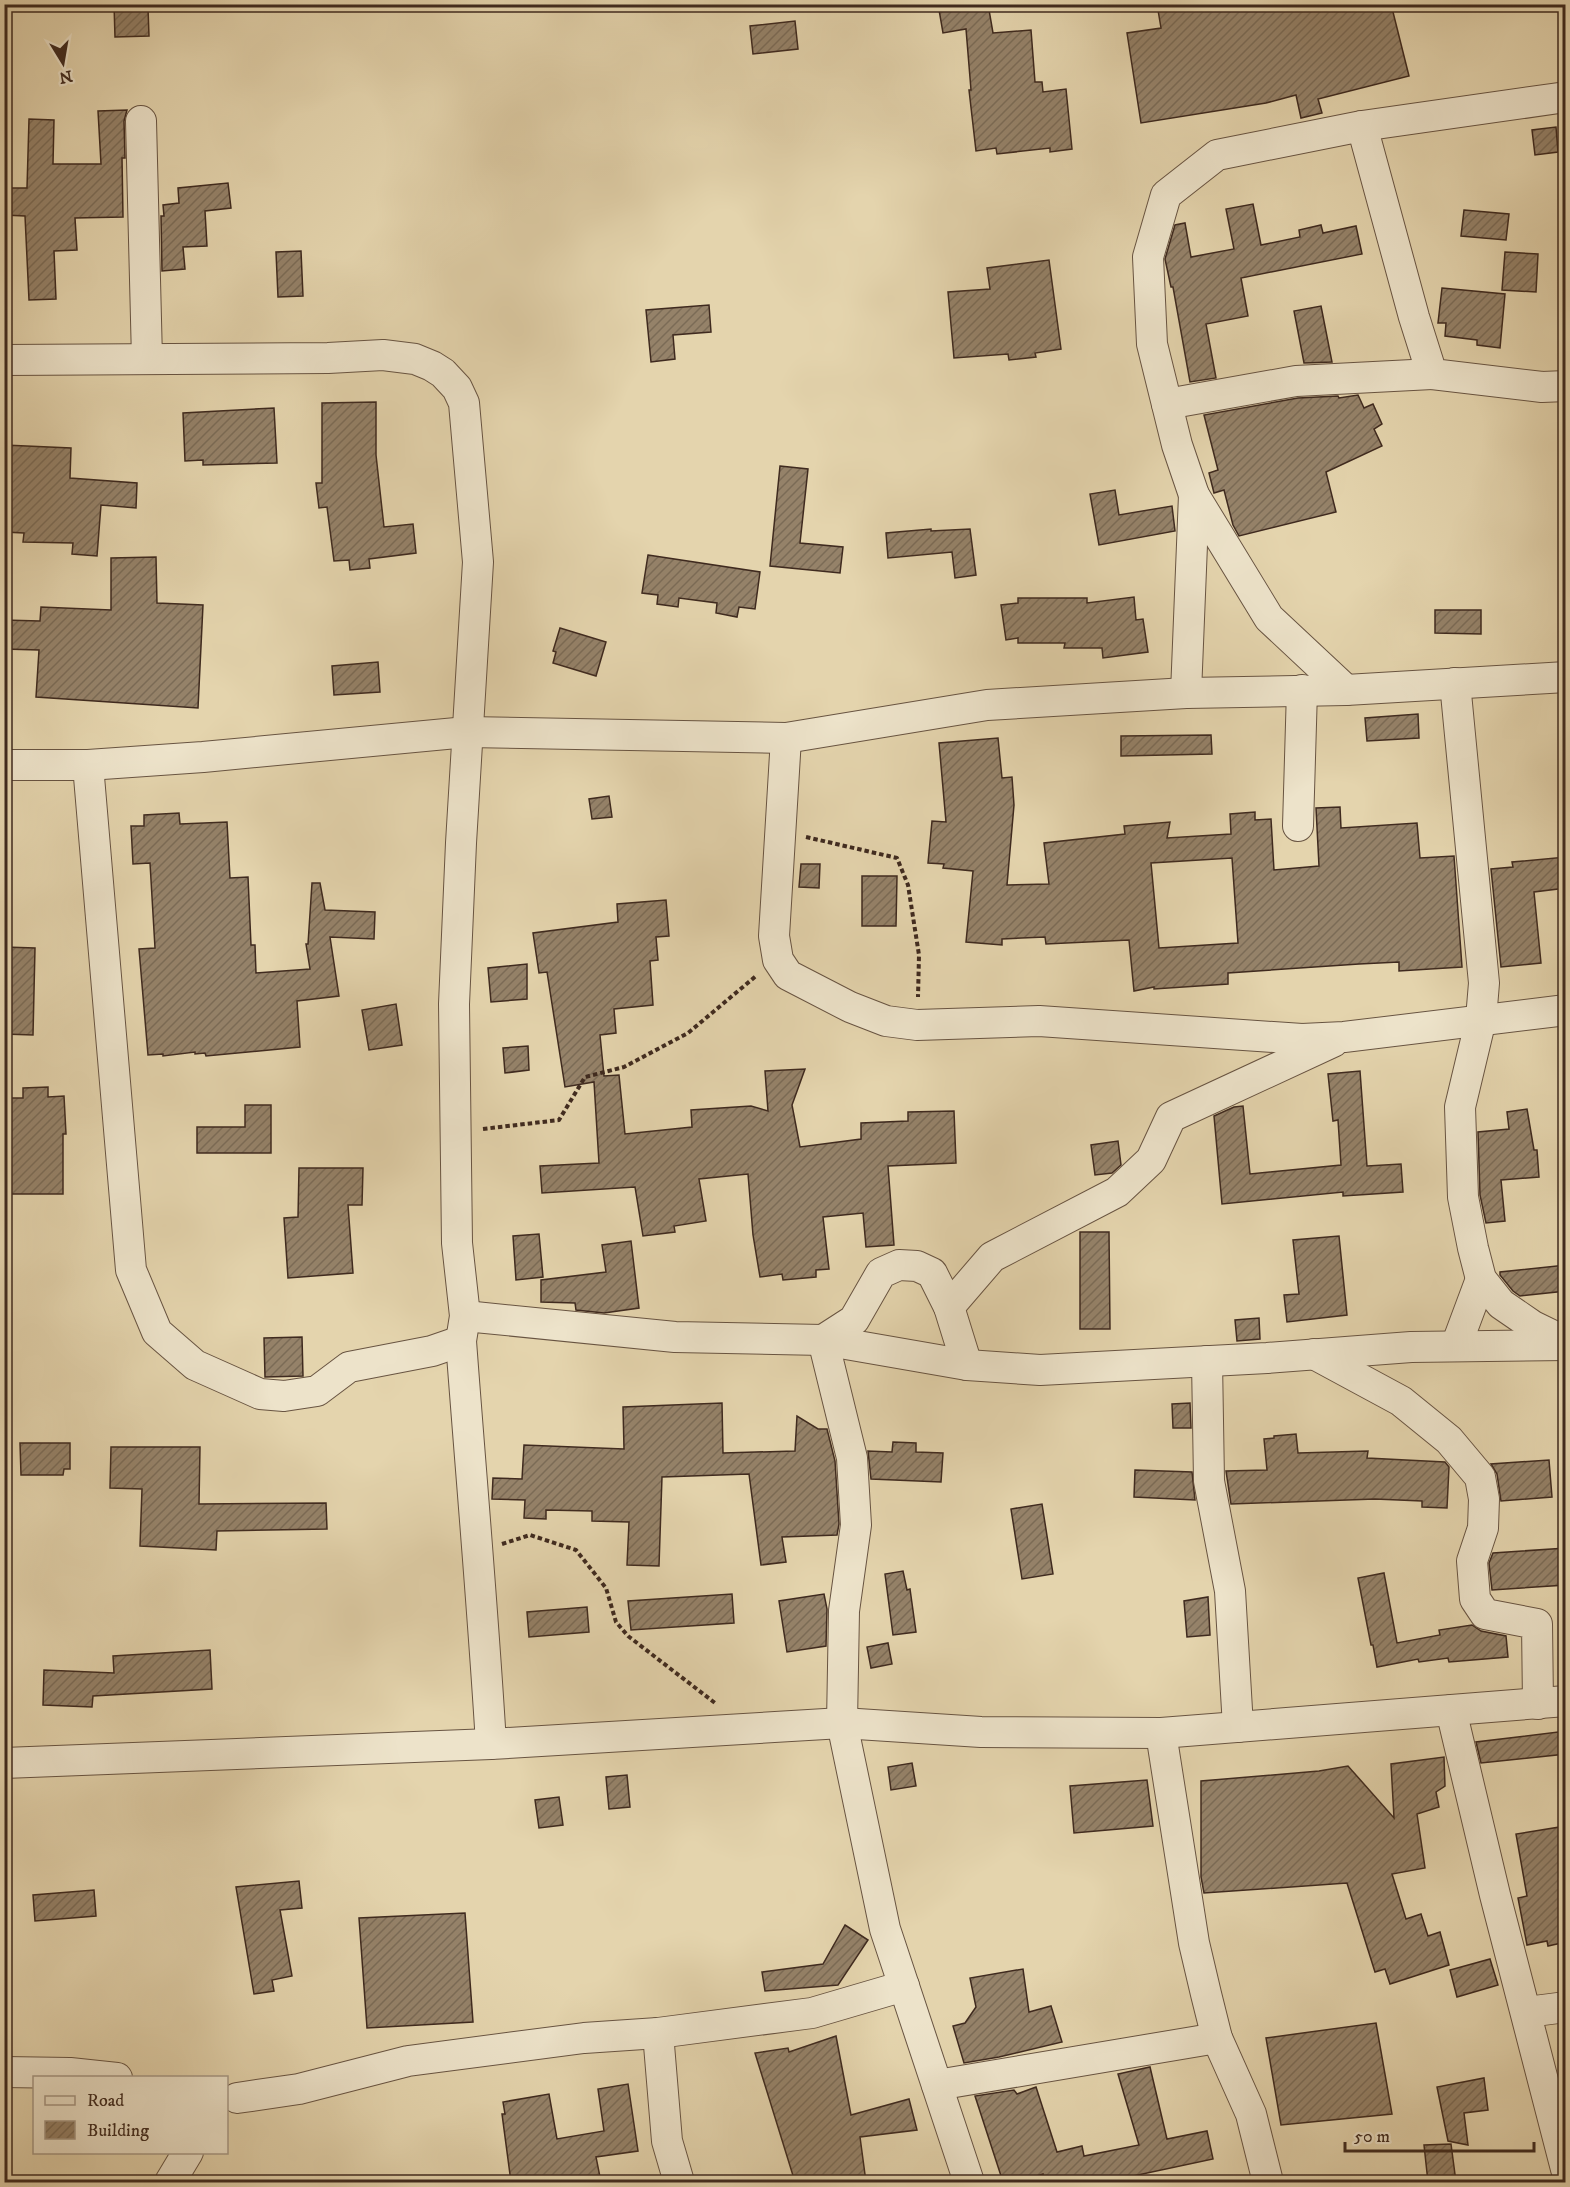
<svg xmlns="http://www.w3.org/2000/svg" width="1570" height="2187" viewBox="0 0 1570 2187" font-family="'IM FELL DW Pica',serif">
  <defs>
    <pattern id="building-hatch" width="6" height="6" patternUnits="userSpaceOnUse" patternTransform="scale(1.5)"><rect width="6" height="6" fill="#958269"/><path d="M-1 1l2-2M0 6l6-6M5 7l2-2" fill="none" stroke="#7b6b56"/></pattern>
  </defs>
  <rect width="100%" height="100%" fill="#e4d4ad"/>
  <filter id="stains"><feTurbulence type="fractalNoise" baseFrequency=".00333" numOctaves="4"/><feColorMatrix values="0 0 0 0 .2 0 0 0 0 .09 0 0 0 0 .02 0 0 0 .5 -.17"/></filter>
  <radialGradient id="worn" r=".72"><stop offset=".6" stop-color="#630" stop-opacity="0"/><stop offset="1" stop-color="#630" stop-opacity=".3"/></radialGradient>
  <g fill="url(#building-hatch)" stroke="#3f2a1f" stroke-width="1.5" fill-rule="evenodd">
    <polygon points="114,4 141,4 141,8 148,8 149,36 115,37"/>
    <polygon points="938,4 988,4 993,33 1031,30 1035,82 1042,82 1043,92 1066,89 1072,149 1050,152 1050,148 997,154 996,148 976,151 969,90 971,90 966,29 943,33"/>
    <polygon points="1157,4 1391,4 1409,76 1318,99 1322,113 1301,118 1296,95 1266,103 1141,123 1127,33 1161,28"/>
    <polygon points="795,21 798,49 753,54 750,26"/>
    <polygon points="127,110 124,121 125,158 122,158 123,217 75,218 77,250 54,251 56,299 29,300 25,216 4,215 4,188 27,188 29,119 54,120 53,164 101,164 98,111"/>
    <polygon points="1556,127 1558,152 1535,155 1532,130"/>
    <polygon points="228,183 231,208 205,211 207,246 183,247 185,269 162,271 161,216 164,216 163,205 179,203 178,188"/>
    <polygon points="1253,204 1261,245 1300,237 1299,230 1321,225 1323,233 1356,226 1362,254 1241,278 1248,316 1206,324 1216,378 1190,382 1173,287 1171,287 1165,259 1175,225 1185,223 1191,257 1234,249 1226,209"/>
    <polygon points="1464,210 1509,214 1506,240 1461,236"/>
    <polygon points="301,251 303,296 278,297 276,252"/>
    <polygon points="1505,252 1538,254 1536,292 1502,290"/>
    <polygon points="1049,260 1061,349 1035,353 1036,357 1009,360 1008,354 954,358 948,292 990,289 987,268"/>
    <polygon points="1442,288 1505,294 1500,348 1477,345 1477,340 1445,336 1446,323 1438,323"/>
    <polygon points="709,305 711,332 673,335 675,359 651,362 646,310"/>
    <polygon points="1321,306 1332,362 1304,363 1294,311"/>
    <polygon points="1358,395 1364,408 1373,404 1382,424 1374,429 1382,446 1326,472 1336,512 1239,536 1233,525 1224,490 1214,493 1209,473 1218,470 1204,415 1298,398 1338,396 1339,398"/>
    <polygon points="376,402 376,455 384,527 413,524 416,553 369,559 370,568 350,570 349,560 334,561 327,507 319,508 316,483 322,483 322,403"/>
    <polygon points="274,408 277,463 203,465 203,460 185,461 183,413"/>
    <polygon points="4,445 71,448 70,478 137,483 136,508 101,505 97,556 72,554 73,543 23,542 24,533 4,532"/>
    <polygon points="780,466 808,469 800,543 843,547 840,573 770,566"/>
    <polygon points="1115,490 1119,515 1172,506 1175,531 1099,545 1090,494"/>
    <polygon points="931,529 931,531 970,529 976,575 955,578 952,552 888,558 886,533"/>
    <polygon points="648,555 760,572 755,609 739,607 737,617 716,613 717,603 679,598 678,607 657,604 658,595 642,593"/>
    <polygon points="156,557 157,603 203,605 198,708 36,697 39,650 4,649 4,620 40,621 41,607 111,610 111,558"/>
    <polygon points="1134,597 1136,620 1143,619 1148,652 1103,658 1102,648 1064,648 1065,643 1018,643 1018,638 1006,640 1001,605 1018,603 1018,598 1087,598 1087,603"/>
    <polygon points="1435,610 1481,610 1481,634 1435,633"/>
    <polygon points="560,628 606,642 596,676 553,663 556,652 553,651"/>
    <polygon points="378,662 380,692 334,695 332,666"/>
    <polygon points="1418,714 1419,738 1367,741 1365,718"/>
    <polygon points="1211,735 1212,754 1121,756 1121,736"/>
    <path d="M998 738 1002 778 1012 777 1014 805 1007 885 1049 884 1044 843 1125 834 1124 826 1170 822 1167 838 1231 834 1230 814 1255 812V820L1271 819 1274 870 1319 866 1316 808 1340 807 1341 828 1417 823 1420 858 1454 856 1462 967 1399 971V962L1359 964 1228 973V984L1154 989V987L1134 991 1129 940 1046 944 1045 937 1002 939V945L966 942 973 871 943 868 944 864 928 863 932 821 946 822 939 743ZM1232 858 1238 943 1159 948 1151 863Z"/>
    <polygon points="609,796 612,817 592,819 589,799"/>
    <polygon points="179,813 180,824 227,822 230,878 248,877 251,945 255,945 256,973 310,969 306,944 308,944 312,883 320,883 325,910 375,912 374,939 330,937 339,996 297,1001 300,1047 206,1056 205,1053 195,1054 195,1052 163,1056 163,1054 148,1055 139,949 155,948 150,863 133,864 131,826 144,826 144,815"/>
    <polygon points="1566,857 1566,888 1534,892 1541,963 1501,967 1491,869 1513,867 1512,862"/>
    <polygon points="801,864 820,864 819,888 799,887"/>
    <polygon points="862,876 897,876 896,926 862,926"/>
    <polygon points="666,900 669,936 656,937 658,960 650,961 653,1005 614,1009 616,1033 600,1035 604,1076 619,1075 625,1134 692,1127 691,1110 751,1106 768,1111 765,1071 805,1069 792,1105 800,1147 861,1139 861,1123 908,1121 908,1112 954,1111 956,1163 888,1166 894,1245 866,1247 863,1213 823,1217 829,1269 816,1270 816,1277 783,1280 782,1274 760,1277 753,1235 748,1174 699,1179 706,1221 674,1226 675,1232 643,1236 635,1187 542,1193 540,1166 599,1163 594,1082 565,1087 547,972 539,973 533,933 618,922 617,904"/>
    <polygon points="4,947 35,948 33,1035 4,1034"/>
    <polygon points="527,964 527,999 491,1002 488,968"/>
    <polygon points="396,1004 402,1045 369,1050 362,1010"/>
    <polygon points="528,1046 529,1070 505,1073 503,1048"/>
    <polygon points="1360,1071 1367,1166 1401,1164 1403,1192 1343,1196 1343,1192 1222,1204 1214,1116 1234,1107 1243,1106 1250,1174 1341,1165 1338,1120 1333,1121 1328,1074"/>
    <polygon points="48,1087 48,1097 64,1096 66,1134 63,1134 63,1194 4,1194 4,1098 23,1098 23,1088"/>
    <polygon points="245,1105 271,1105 271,1153 197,1153 197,1127 245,1127"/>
    <polygon points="1527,1109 1534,1150 1537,1150 1539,1177 1501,1180 1505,1221 1486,1223 1480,1195 1478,1132 1509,1129 1507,1112"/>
    <polygon points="1118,1141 1121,1165 1112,1173 1095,1175 1091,1145"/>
    <polygon points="299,1168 363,1168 362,1205 348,1205 353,1273 288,1278 284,1218 298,1217"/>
    <polygon points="1080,1232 1109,1232 1110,1329 1080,1329"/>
    <polygon points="539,1234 543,1277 516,1280 513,1236"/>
    <polygon points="1339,1236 1347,1315 1287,1322 1284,1295 1299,1294 1293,1240"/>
    <polygon points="631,1241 639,1308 604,1313 576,1310 575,1303 541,1302 541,1280 606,1272 602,1245"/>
    <polygon points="1566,1265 1566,1291 1520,1296 1513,1291 1500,1275 1500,1272"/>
    <polygon points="1259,1318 1260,1339 1237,1341 1235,1320"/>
    <polygon points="302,1337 303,1376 265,1377 264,1338"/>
    <polygon points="722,1403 723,1453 795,1451 797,1416 818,1429 827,1429 835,1461 839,1524 837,1535 782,1537 786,1562 761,1565 749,1474 662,1477 659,1566 627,1565 629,1522 592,1521 592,1511 546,1510 546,1519 524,1518 525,1500 492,1499 493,1478 522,1479 524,1445 624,1449 623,1407"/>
    <polygon points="1190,1403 1191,1428 1173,1428 1172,1404"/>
    <polygon points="1296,1434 1298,1453 1368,1451 1367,1458 1445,1462 1449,1467 1447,1508 1422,1507 1422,1501 1375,1499 1231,1504 1226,1471 1267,1470 1264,1439 1274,1438 1274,1436"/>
    <polygon points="893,1442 916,1443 916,1452 943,1453 941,1482 871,1479 868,1451 892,1452"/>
    <polygon points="20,1443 70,1443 70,1469 64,1469 63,1475 21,1475"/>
    <polygon points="111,1447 200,1447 199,1504 326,1503 327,1529 217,1531 216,1550 140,1546 142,1489 110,1488"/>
    <polygon points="1549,1460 1552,1497 1501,1501 1497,1474 1491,1464"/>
    <polygon points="1135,1470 1192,1472 1195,1500 1134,1497"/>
    <polygon points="1042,1504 1053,1574 1022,1579 1011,1509"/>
    <polygon points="1566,1548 1566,1585 1492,1590 1489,1563 1493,1553"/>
    <polygon points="903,1571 907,1590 910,1589 916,1632 893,1635 885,1574"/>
    <polygon points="1384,1573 1397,1643 1440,1635 1439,1630 1472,1625 1481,1631 1506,1636 1508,1657 1449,1662 1448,1658 1419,1662 1418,1659 1377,1667 1373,1645 1371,1645 1358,1578"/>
    <polygon points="732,1594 734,1623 631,1630 628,1601"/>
    <polygon points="824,1594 827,1609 826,1646 787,1652 779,1601"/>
    <polygon points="1208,1597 1210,1635 1187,1637 1184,1601"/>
    <polygon points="587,1607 589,1632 529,1637 527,1612"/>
    <polygon points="888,1643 892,1664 871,1668 867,1647"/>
    <polygon points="210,1650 212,1689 93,1696 92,1707 43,1705 44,1670 114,1673 113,1656"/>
    <polygon points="1566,1731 1566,1754 1481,1763 1476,1742"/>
    <polygon points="1444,1757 1445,1786 1436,1792 1439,1807 1417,1814 1425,1868 1392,1874 1406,1919 1421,1914 1428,1936 1440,1932 1449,1965 1390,1984 1385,1969 1375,1972 1347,1883 1204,1893 1201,1877 1201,1781 1319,1771 1348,1766 1394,1818 1391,1764"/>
    <polygon points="912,1763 916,1786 891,1790 888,1767"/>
    <polygon points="627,1775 630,1807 609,1809 606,1777"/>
    <polygon points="1147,1780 1153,1826 1074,1833 1070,1786"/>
    <polygon points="559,1797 563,1825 539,1828 535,1800"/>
    <polygon points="1566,1826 1566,1942 1548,1946 1547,1941 1527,1945 1518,1898 1527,1896 1516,1834"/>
    <polygon points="299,1881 302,1908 280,1910 292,1976 272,1980 274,1991 254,1994 236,1887"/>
    <polygon points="94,1890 96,1916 35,1921 33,1895"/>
    <polygon points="465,1913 473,2022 367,2028 359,1918"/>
    <polygon points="845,1925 868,1940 838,1985 765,1991 762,1972 823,1964"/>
    <polygon points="1490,1959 1498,1985 1457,1997 1450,1970"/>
    <polygon points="1023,1969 1029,2012 1051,2006 1062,2042 999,2057 964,2063 953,2026 965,2023 976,2007 970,1978"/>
    <polygon points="1376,2023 1392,2114 1281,2125 1266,2038"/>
    <polygon points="836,2036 851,2115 909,2099 917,2130 860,2137 866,2182 795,2182 755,2053 788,2048 789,2052"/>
    <polygon points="1150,2067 1167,2139 1207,2131 1213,2159 1105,2182 1044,2182 1043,2174 1018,2182 1003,2182 975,2096 1014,2090 1017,2094 1036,2087 1057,2152 1082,2146 1084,2156 1139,2145 1118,2074"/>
    <polygon points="1484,2078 1488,2110 1464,2113 1468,2145 1448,2141 1437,2087"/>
    <polygon points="628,2084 638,2151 596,2157 601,2182 511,2182 502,2114 505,2114 503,2102 549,2094 557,2139 604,2131 598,2089"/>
    <polygon points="1451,2144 1456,2182 1428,2182 1424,2145"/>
  </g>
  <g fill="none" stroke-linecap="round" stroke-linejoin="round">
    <g stroke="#685442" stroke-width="32">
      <g id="minor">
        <polyline points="141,121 147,359"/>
        <polyline points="1362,126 1414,317 1432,374 1542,387 1566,386"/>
        <path d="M4 360 328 358 383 355 415 359 432 366 443 373 457 388 464 403 478 562 461 843 454 1004 457 1243 465 1316 461 1341C471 1475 483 1610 491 1744"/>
        <polyline points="1167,404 1296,381 1432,374"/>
        <polyline points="1455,683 1484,983 1481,1019 1460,1107 1463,1197 1473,1248 1481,1279 1501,1304 1533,1326 1566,1342"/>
        <polyline points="1346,690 1269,618 1194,495 1177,445 1152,344 1148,257 1166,195 1217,155 1362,126 1566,97"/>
        <polyline points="1186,693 1194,495"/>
        <polyline points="786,738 774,936 778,960 788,975 850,1007 886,1021 917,1025 1039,1021 1302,1039 1344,1037 1566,1010"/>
        <polyline points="4,765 88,765 203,757 467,732 786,738 987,705 1186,693 1346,690 1566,677"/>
        <polyline points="88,765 131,1270 157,1332 195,1365 260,1394 284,1396 317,1391 349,1367 432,1351 461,1341"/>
        <polyline points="1298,826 1302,690"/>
        <polyline points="949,1307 992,1257 1117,1192 1151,1160 1171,1117 1333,1042"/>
        <polyline points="465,1316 675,1337 823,1340 967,1365 1040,1370 1267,1358 1411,1347 1566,1345"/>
        <polyline points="1456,1346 1481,1279"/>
        <polyline points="1314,1354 1401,1401 1449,1440 1480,1477 1484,1499 1483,1528 1472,1561 1475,1599 1485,1614 1537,1624 1538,1704"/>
        <polyline points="1207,1361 1209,1481 1230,1591 1238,1727"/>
        <polyline points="967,1365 949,1307 932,1273 917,1266 899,1265 881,1273 854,1320 823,1340 852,1458 856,1525 844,1611 842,1723 885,1929 969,2182"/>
        <polyline points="1451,1710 1495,1895 1566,2169"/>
        <polyline points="1161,1733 1194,1943 1206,1994 1217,2038 1251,2114 1268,2182"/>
        <polyline points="4,1763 491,1744 842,1723 981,1732 1161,1733 1566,1701"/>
        <polyline points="1527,2012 1566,2007"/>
        <polyline points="658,2033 667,2141 679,2182"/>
        <polyline points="4,2072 70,2073 117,2078"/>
        <polyline points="937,2085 1217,2038"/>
        <polyline points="237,2098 299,2089 408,2061 584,2038 658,2033 812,2013 904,1986"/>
        <polyline points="170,2182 188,2152"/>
      </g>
    </g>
    <g stroke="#3f2a1f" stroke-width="4" stroke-dasharray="4.5 3" stroke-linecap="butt">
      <polyline points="806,837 897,858 908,885 919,955 918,997"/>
      <polyline points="483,1129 559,1120 585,1077 624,1067 688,1033 756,976"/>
      <polyline points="502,1544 530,1535 576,1550 606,1588 616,1622 628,1636 715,1703"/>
    </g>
    <use href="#minor" stroke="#ede3ca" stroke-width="30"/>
  </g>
  <rect width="1570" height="2187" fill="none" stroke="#e4d4ad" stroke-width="24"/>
  <rect x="6" y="6" width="1558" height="2175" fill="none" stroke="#3f2a1f" stroke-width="3"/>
  <rect x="12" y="12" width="1546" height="2163" fill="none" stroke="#3f2a1f" stroke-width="1.5"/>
  <rect x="33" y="2076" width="195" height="78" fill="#ede3ca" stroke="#a79986" stroke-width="1.5"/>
  <rect x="45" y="2096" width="30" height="9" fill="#ede3ca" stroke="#a79986" stroke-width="1.5"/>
  <text x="87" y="2106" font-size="18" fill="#3f2a1f">Road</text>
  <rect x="45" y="2121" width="30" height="18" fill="url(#building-hatch)" stroke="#a79986" stroke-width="1.5"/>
  <text x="87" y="2136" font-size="18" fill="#3f2a1f">Building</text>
  <g transform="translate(63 63) rotate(169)" stroke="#ede3ca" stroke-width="4.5" paint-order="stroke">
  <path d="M0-4.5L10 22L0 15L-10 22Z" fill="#3f2a1f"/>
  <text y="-9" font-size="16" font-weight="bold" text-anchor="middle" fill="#3f2a1f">N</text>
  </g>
  <path d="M1345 2142v9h189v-9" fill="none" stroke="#3f2a1f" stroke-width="3"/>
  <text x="1354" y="2142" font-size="18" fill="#3f2a1f" stroke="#ede3ca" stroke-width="4.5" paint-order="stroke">50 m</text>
  <rect width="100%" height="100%" filter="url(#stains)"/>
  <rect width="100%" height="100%" fill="url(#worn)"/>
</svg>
